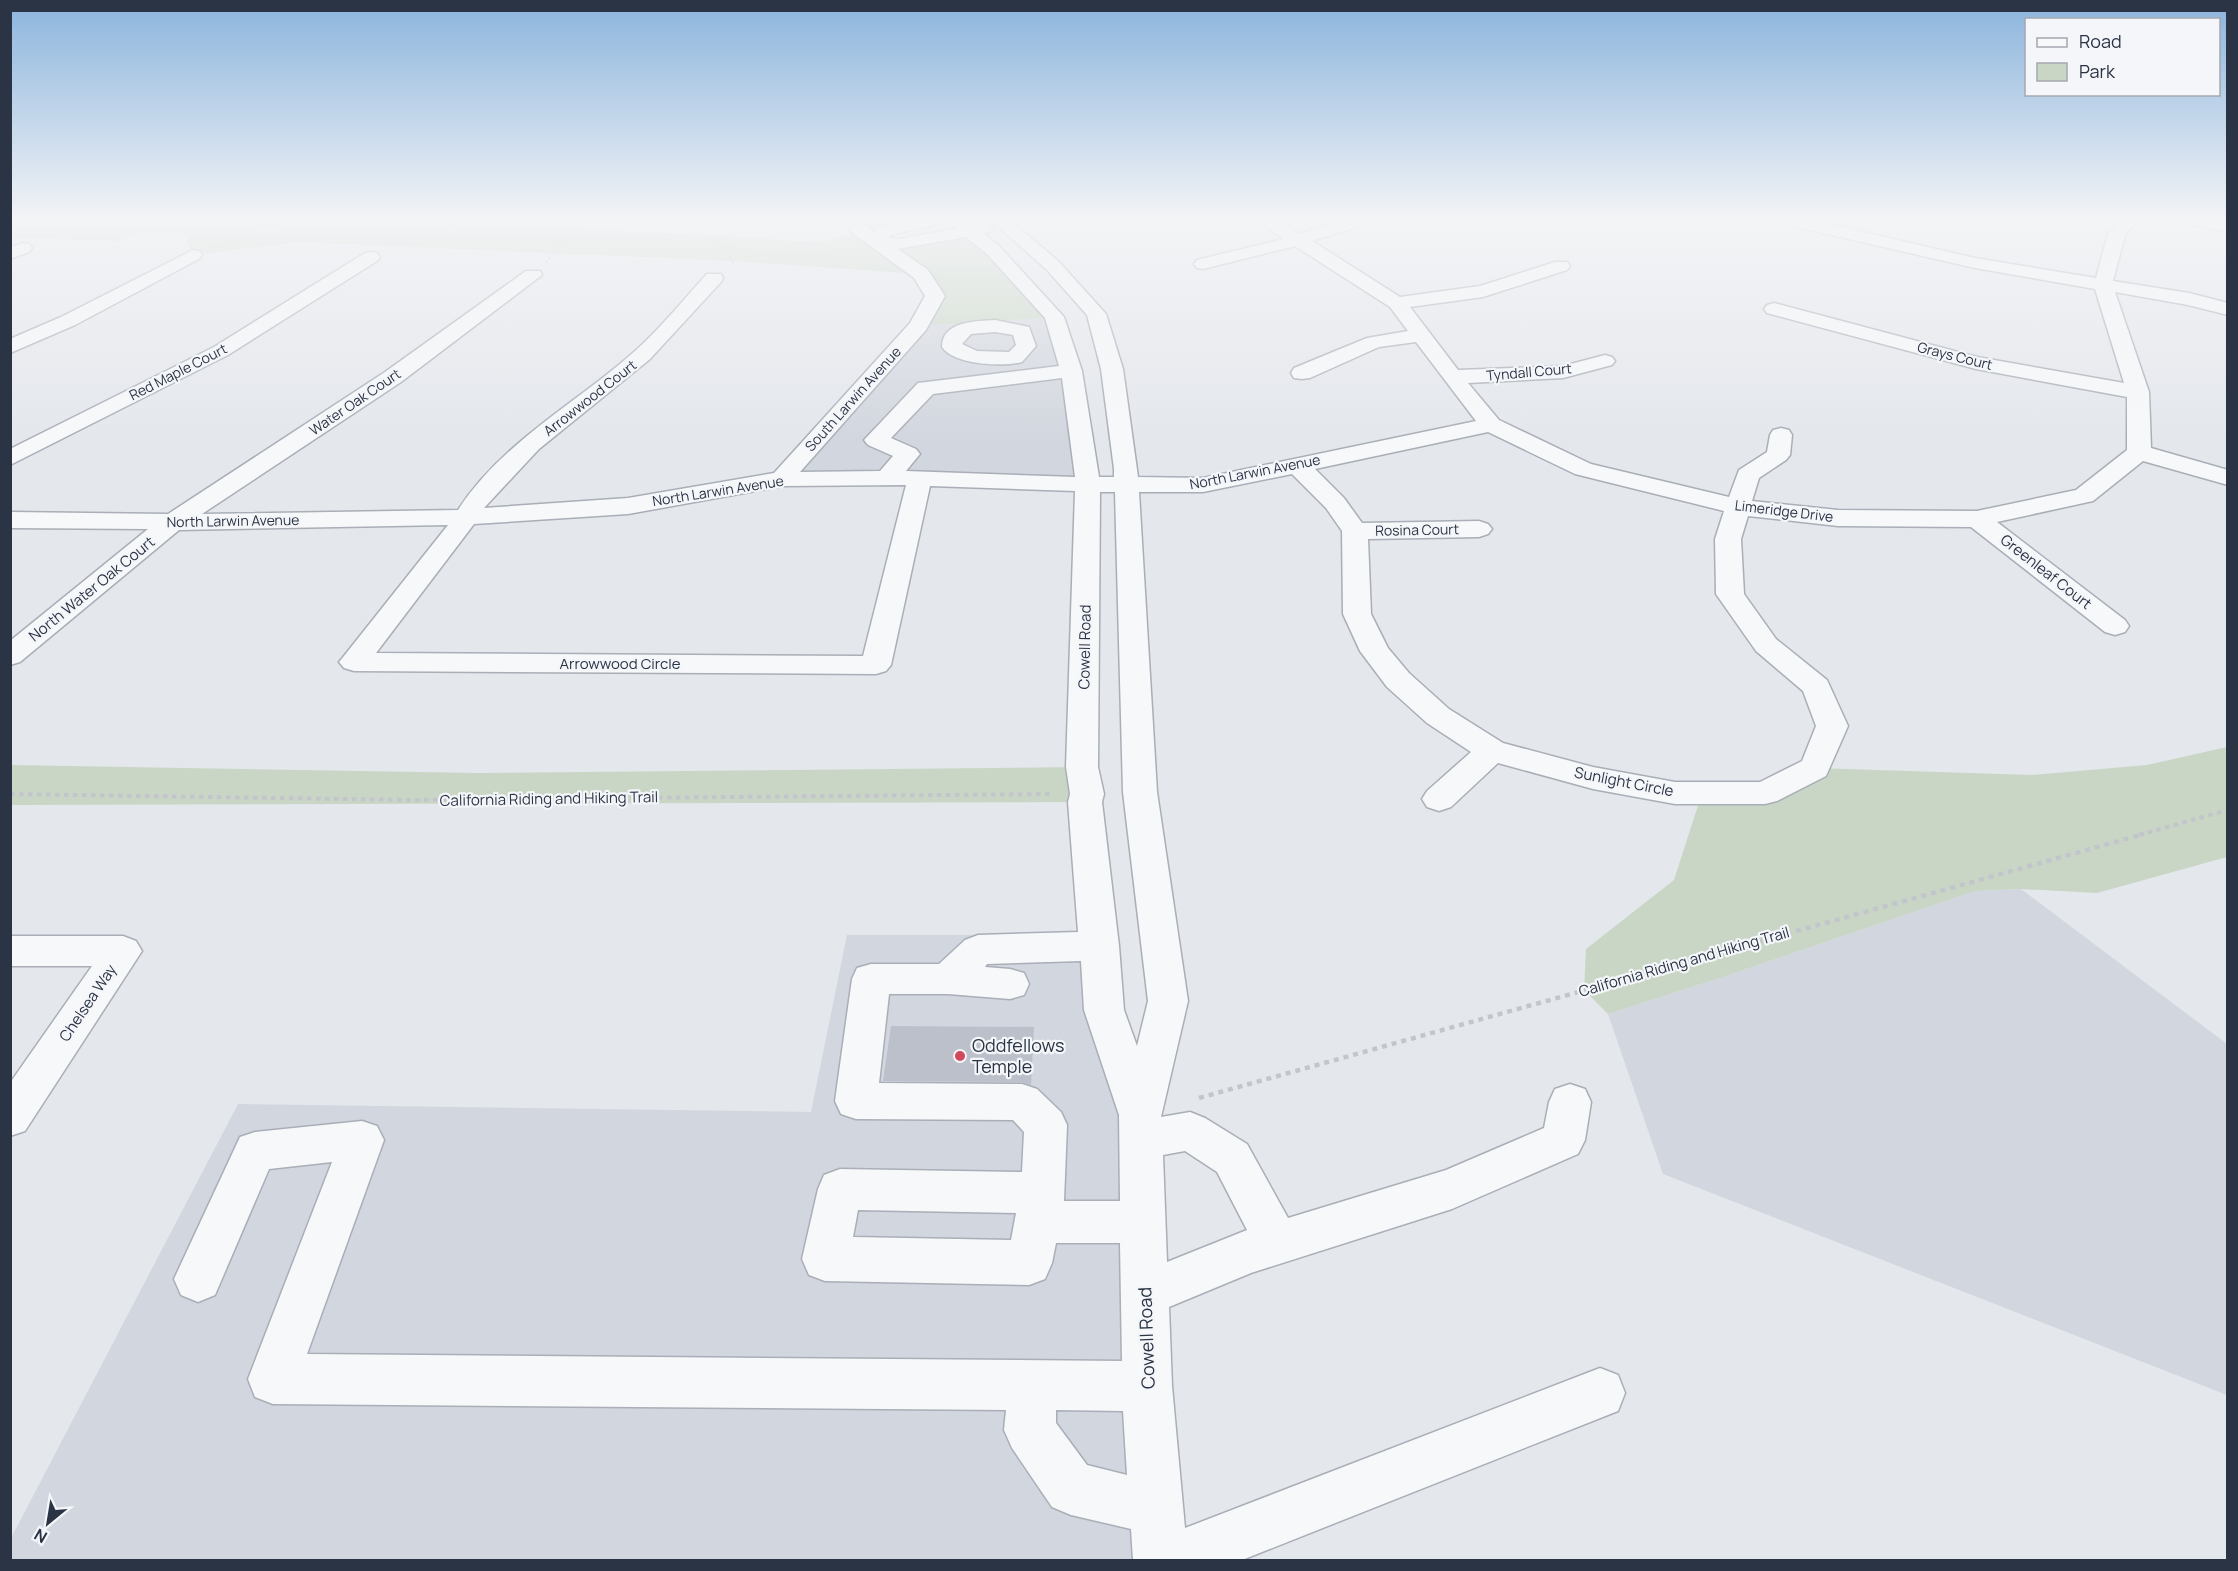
<svg xmlns="http://www.w3.org/2000/svg" width="2238" height="1571" viewBox="0 0 2238 1571" font-family="Manrope,sans-serif">
  <rect width="100%" height="100%" fill="#e4e7ec"/>
  <g fill="#d2d6de">
    <polygon points="1054,317 1088,485 784,479 919,326"/>
    <polygon points="2021,889 2227,1044 2227,1395 1663,1174 1608,1014 1726,976 1975,891"/>
    <polygon points="847,935 1098,935 1140,1115 1147,1386 1160,1560 11,1560 10,1540 238,1104 811,1112"/>
  </g>
  <g fill="#c9d6c5">
    <polygon points="10,218 304,218 340,222 457,221 818,242 862,232 848,218 944,218 883,231 879,242 970,231 1054,317 919,326 935,296 921,274 735,261 298,242 193,255 184,234 142,232 119,241 11,238"/>
    <polygon points="1449,218 1571,218 1570,227 1474,229"/>
    <polygon points="2227,747 2227,857 2097,893 2021,889 1975,891 1726,976 1608,1014 1584,990 1586,949 1674,880 1702,793 1765,793 1815,768 2032,775 2147,765"/>
    <polygon points="11,765 478,773 1082,767 1085,802 11,805"/>
  </g>
  <polygon fill="#bbc0ca" points="891,1026 1034,1027 1031,1085 1022,1082 883,1081"/>
  <g fill="none" stroke-linecap="round" stroke-linejoin="round">
    <g stroke="#a9aeb7" stroke-width="3">
      <g id="minor">
        <path d="M840 218H857L874 232 877 227 918 218H966L973 225 990 224 993 228 990 232 983 233 1000 247 1064 317 1082 371 1099 477H1114V469L1101 369 1087 315 1047 270 989 218H1008L1059 262 1106 314 1123 369 1138 477 1203 478 1476 421 1416 342 1379 347 1310 378 1302 379 1294 378 1291 373 1294 368 1367 338 1408 331 1390 307 1295 246 1203 269 1197 268 1194 264 1197 260 1284 239 1255 218H1275L1300 234 1348 218H1374L1372 222 1312 241 1400 297 1480 286 1555 262H1567L1570 266 1567 270 1483 297 1410 307 1458 370 1563 366 1605 355 1612 357 1615 361 1612 365 1563 378 1468 383 1499 420 1591 464 1729 497 1739 470 1767 452 1770 435 1773 430 1781 428 1789 430 1792 435 1790 455 1786 460 1759 478 1752 501 1838 510 1977 511 2076 490 2127 450V397L1976 369 1767 313 1764 309 1767 305 1774 303 1977 357 2124 383 2095 289 1975 268 1779 223 1771 218H1803L1975 258 2096 278 2108 234 2122 218H2139L2125 235 2113 281 2189 293 2228 303V315L2188 305 2115 292 2149 392 2151 448 2228 470V485L2143 461 2093 501 1997 522 2125 620 2129 626 2125 632 2115 635 2105 632 1971 527 1838 526 1748 516 1741 539 1744 594 1776 639 1827 680 1848 726 1826 776 1777 801 1765 804H1675L1593 789 1498 763 1451 807 1439 811 1427 807 1422 799 1427 791 1471 752 1427 723 1387 687 1360 651 1343 614 1342 531 1326 508 1292 474 1203 492H1139L1157 792 1188 1001 1161 1117 1190 1112 1205 1118 1247 1144 1288 1218 1446 1170 1544 1128 1549 1102 1555 1089 1570 1084 1585 1089 1591 1102 1585 1140 1578 1154 1452 1209 1251 1273 1169 1307 1172 1386 1185 1528 1600 1368 1618 1375 1625 1393 1618 1411 1242 1560H1133L1131 1529 1071 1515 1052 1507 1012 1448 1004 1430 1006 1410 273 1404 255 1397 248 1379 332 1162 269 1169 215 1295 198 1302 181 1295 174 1279 240 1137 255 1132 362 1121 377 1126 384 1140 307 1354 1122 1361 1120 1243H1056L1052 1263 1045 1279 1029 1285 825 1281 809 1275 802 1259 818 1189 824 1175 840 1169 1022 1172 1024 1132 1013 1120 856 1119 841 1114 835 1101 852 979 857 968 871 964H939L965 940 978 935 1078 932 1068 802 1070 794 1066 767 1075 491 930 486 891 665 886 671 876 674 354 671 344 668 339 662 344 656 448 525 179 530 20 662 10 665V641L148 529 10 528V512L168 514 385 372 526 271H540L542 275 401 382 202 514 458 510C502 442 577 403 635 351 661 328 684 299 707 274H721L723 278 721 282 650 359 539 449 484 508 628 498 774 473 910 323 925 296 914 278 850 231ZM949 222 957 228 901 239 889 238 890 235ZM966 237 988 255 1045 318 1059 366 918 383 864 440 868 445 893 456 880 471 800 472 926 330 945 296 928 270 898 249ZM1062 378 1075 477 906 471 920 454 916 449 891 438 933 394ZM1488 432 1575 474 1724 511 1715 539 1716 594 1756 651 1803 691 1816 726 1802 761 1760 782H1675L1593 767 1503 743 1449 709 1409 673 1388 648 1371 614 1368 539 1479 537 1488 534 1492 529 1488 524 1479 521 1362 523 1344 498 1315 469ZM906 485 863 656 376 653 474 524 628 514 784 486ZM1100 492H1115L1123 792 1148 1001 1137 1046 1124 1010 1119 946 1102 802 1104 794 1098 767ZM1081 961 1084 1010 1119 1115 1120 1201H1064L1067 1125 1061 1112 1037 1089 1022 1084 879 1083 889 994H948L1010 999 1024 995 1029 984 1024 973 1010 969 985 967 987 964ZM1185 1151 1217 1172 1247 1230 1167 1262 1163 1155ZM858 1210 1016 1213 1011 1240 853 1237ZM1056 1410 1123 1411 1127 1475 1087 1465 1056 1423Z"/>
        <polygon points="2173,218 2228,221 2228,231 2181,223"/>
        <polygon points="23,243 29,244 32,248 29,252 10,259 10,247"/>
        <polygon points="193,250 199,251 202,255 199,259 75,325 10,353 10,339 61,317"/>
        <polygon points="371,252 377,253 380,257 377,261 228,355 10,465 10,449 214,347 365,253"/>
        <path d="M995 320 1029 327 1036 346 1022 362C1002 367 954 365 942 347 942 321 976 321 995 320ZM995 332 1013 335 1016 345 1009 352 977 351 962 344 971 334Z"/>
        <polygon points="10,936 123,936 136,941 142,951 25,1131 10,1136 10,1083 92,966 10,966"/>
      </g>
    </g>
    <g stroke="#c2c5cb" stroke-width="2" stroke-dasharray="2 2" stroke-linecap="butt">
      <polyline points="156,218 192,223 256,221 293,231 322,234 368,234"/>
      <polyline points="257,221 266,218"/>
      <polyline points="451,232 457,221 462,218"/>
      <polyline points="376,234 497,234 564,242 650,234 711,237 736,252 774,255 829,253 849,249"/>
      <polyline points="650,234 647,229 656,218"/>
      <polyline points="389,244 402,234"/>
      <polyline points="728,247 723,253 735,261 731,264"/>
      <polyline points="213,248 244,237 267,224"/>
      <polyline points="546,262 564,242"/>
    </g>
    <g stroke="#c2c5cb" stroke-width="4" stroke-dasharray="4.5 4.5" stroke-linecap="butt">
      <polyline points="10,794 409,800 1053,794"/>
      <polyline points="2139,835 2228,810"/>
    </g>
    <polyline stroke="#c2c5cb" stroke-width="4.5" stroke-dasharray="5 5" stroke-linecap="butt" points="1199,1098 2144,834"/>
    <use href="#minor" fill="#f7f8fa" fill-rule="evenodd"/>
  </g>
  <linearGradient id="sky" x2="0" y2="1"><stop stop-color="#8bb4dd"/><stop offset="0.5" stop-color="#f3f4f6"/><stop offset="1" stop-color="#f3f4f6" stop-opacity="0"/></linearGradient>
  <rect width="2238" height="438" fill="url(#sky)"/>
  <circle fill="#d1495b" stroke="#f4f6f9" stroke-width="2" cx="960" cy="1056" r="6"/>
  <g text-anchor="middle" stroke-width="4.5" stroke-linejoin="round" paint-order="stroke">
    <g font-size="14" fill="#2b3445" stroke="#f4f6f9">
      <text transform="translate(1955 356) rotate(14)" y="5">Grays Court</text>
      <text transform="translate(178 372) rotate(-27)" y="5">Red Maple Court</text>
      <text transform="translate(1529 372) rotate(-5)" y="5">Tyndall Court</text>
      <text transform="translate(590 398) rotate(-38)" y="5">Arrowwood Court</text>
      <text transform="translate(853 399) rotate(-48)" y="5">South Larwin Avenue</text>
      <text transform="translate(355 402) rotate(-34)" y="5">Water Oak Court</text>
      <text transform="translate(1255 472) rotate(-11)" y="5">North Larwin Avenue</text>
      <text transform="translate(718 491) rotate(-9)" y="5">North Larwin Avenue</text>
      <text transform="translate(1784 511) rotate(7)" y="5">Limeridge Drive</text>
      <text transform="translate(233 521) rotate(-1)" y="5">North Larwin Avenue</text>
      <text transform="translate(1417 530) rotate(-1)" y="5">Rosina Court</text>
    </g>
    <g font-size="15" fill="#2b3445" stroke="#f4f6f9">
      <text transform="translate(2046 572) rotate(38)" y="5">Greenleaf Court</text>
      <text transform="translate(92 589) rotate(-39)" y="5">North Water Oak Court</text>
      <text transform="translate(1085 647) rotate(-89)" y="5">Cowell Road</text>
      <text x="620" y="669">Arrowwood Circle</text>
      <text transform="translate(1624 782) rotate(11)" y="5">Sunlight Circle</text>
      <text transform="translate(549 799) rotate(-1)" y="5">California Riding and Hiking Trail</text>
      <text transform="translate(1684 962) rotate(-16)" y="5">California Riding and Hiking Trail</text>
      <text transform="translate(88 1003) rotate(-56)" y="5">Chelsea Way</text>
    </g>
    <g font-size="18" fill="#2b3445" stroke="#f4f6f9" text-anchor="start">
      <text x="972" y="1052">Oddfellows<tspan x="972" dy="21">Temple</tspan></text>
    </g>
    <g font-size="18" fill="#2b3445" stroke="#f4f6f9">
      <text transform="translate(1147 1338) rotate(-92)" y="6">Cowell Road</text>
    </g>
  </g>
  <rect width="2238" height="1571" fill="none" stroke="#2b3445" stroke-width="24"/>
  <rect x="2025" y="18" width="195" height="78" fill="#f4f6f9" stroke="#a4a8b1" stroke-width="1.5"/>
  <rect x="2037" y="38" width="30" height="9" fill="#f7f8fa" stroke="#a4a8b1" stroke-width="1.5"/>
  <text x="2079" y="48" font-size="18" fill="#2b3445">Road</text>
  <rect x="2037" y="63" width="30" height="18" fill="#c9d6c5" stroke="#a4a8b1" stroke-width="1.5"/>
  <text x="2079" y="78" font-size="18" fill="#2b3445">Park</text>
  <g transform="translate(48 1523) rotate(210)" stroke="#f4f6f9" stroke-width="4.5" paint-order="stroke">
  <path d="M0-4.5L10 22L0 15L-10 22Z" fill="#2b3445"/>
  <text y="-9" font-size="16" font-weight="bold" text-anchor="middle" fill="#2b3445">N</text>
  </g>
</svg>
